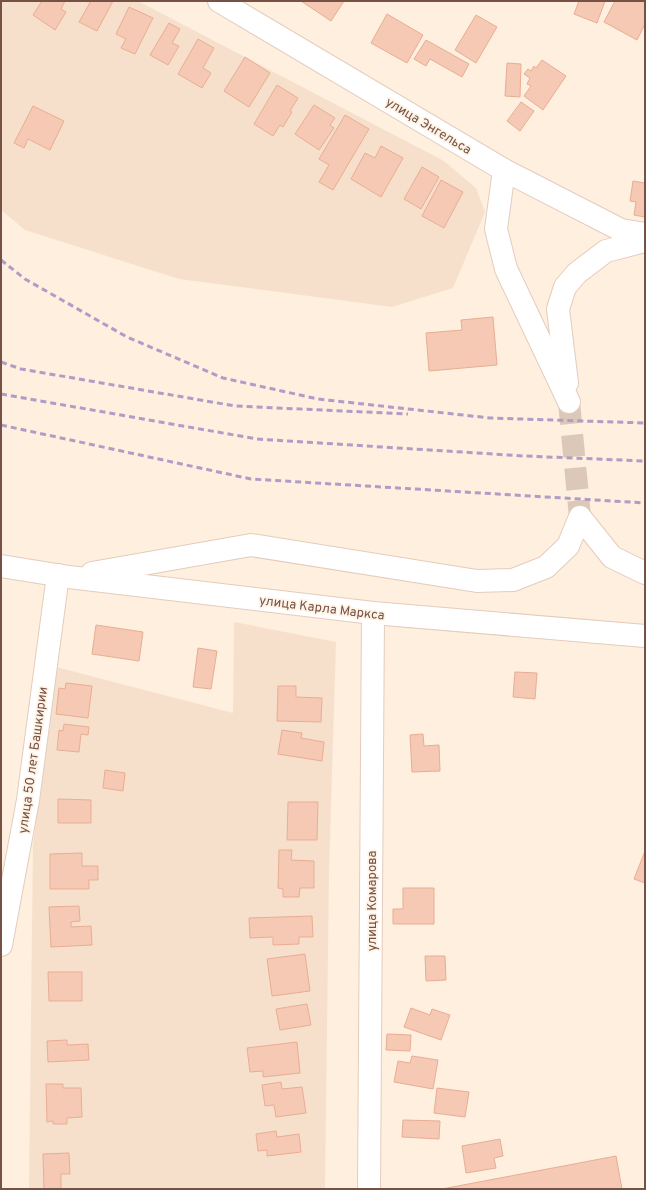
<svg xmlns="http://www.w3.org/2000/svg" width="646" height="1190" viewBox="0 0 646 1190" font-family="Overpass,sans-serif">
  <rect width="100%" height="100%" fill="#feefde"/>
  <g fill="#f6e0cc">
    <polygon points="1,1 138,1 444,161 476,188 485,212 453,288 392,307 179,279 25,230 1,210"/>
    <polygon points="234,622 336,642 329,873 325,1189 29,1189 33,844 56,667 233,713"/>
  </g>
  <g fill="#f5c9b4" stroke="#e9ad93">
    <polygon points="42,1 65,1 61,9 66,12 55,30 33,15"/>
    <polygon points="91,1 113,1 97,31 79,22"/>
    <polygon points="301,1 344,1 331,21"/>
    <polygon points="579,1 605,1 597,23 574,14"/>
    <polygon points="615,1 645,1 645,24 637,40 604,22"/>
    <polygon points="129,7 153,18 135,54 121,48 126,39 116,34"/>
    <polygon points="387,14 423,35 407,63 371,43"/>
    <polygon points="476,15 497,27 476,63 455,50"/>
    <polygon points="169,23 180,29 172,43 179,46 168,65 150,55"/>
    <polygon points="198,39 214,48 203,68 211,73 202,88 178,74"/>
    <polygon points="426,40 469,64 462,77 430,59 426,66 414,59"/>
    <polygon points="245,57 270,73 249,107 224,91"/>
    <polygon points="542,60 566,76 543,110 524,96 531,86 527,84 530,78 524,74 528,69 531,71 534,66 536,68"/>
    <polygon points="507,63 521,64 520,97 505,96"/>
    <polygon points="277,85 298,98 290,111 292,112 283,127 280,125 273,136 254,124"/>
    <polygon points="521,102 534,111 520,131 507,121"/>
    <polygon points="314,105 335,118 330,125 334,128 319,150 295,134"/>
    <polygon points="33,106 64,121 50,150 28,139 24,148 14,143"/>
    <polygon points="345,115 369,129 333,190 319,182 329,165 319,159"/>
    <polygon points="381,146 403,158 381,197 351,179 365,153 375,158"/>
    <polygon points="422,167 439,177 421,209 404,199"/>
    <polygon points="441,180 463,192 444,228 422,216"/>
    <polygon points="633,181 645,183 645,217 634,215 636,202 630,201"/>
    <polygon points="493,317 497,365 429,371 426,333 462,330 461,320"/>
    <polygon points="96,625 143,632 139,661 92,654"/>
    <polygon points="198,648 217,651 211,689 193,687"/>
    <polygon points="515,672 537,673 535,699 513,697"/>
    <polygon points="66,683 92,686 88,718 56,714 59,688 65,689"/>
    <polygon points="278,686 296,686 296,697 322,698 321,722 277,721"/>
    <polygon points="64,724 89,727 88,735 81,734 79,752 57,750 59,730 63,731"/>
    <polygon points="282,730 302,733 301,738 324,742 322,761 278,754"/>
    <polygon points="423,734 424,746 439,745 440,771 412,772 410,735"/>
    <polygon points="105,770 125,773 123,791 103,788"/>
    <polygon points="58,799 91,800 91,823 58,823"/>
    <polygon points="288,802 318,802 317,840 287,840"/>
    <polygon points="279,850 292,850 291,860 314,861 314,888 300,888 299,897 283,897 283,889 278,888"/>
    <polygon points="645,851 645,883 634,879"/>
    <polygon points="82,853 82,866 98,866 98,880 89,880 89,889 50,889 50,854"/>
    <polygon points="403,888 434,888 434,924 393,924 393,909 403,909"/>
    <polygon points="79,906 80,921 71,922 71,927 91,926 92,945 51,947 49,907"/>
    <polygon points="312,916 313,937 299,937 299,944 273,945 273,937 250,938 249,918"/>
    <polygon points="305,954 310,991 272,996 267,959"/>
    <polygon points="425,956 445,956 446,980 426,981"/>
    <polygon points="48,972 82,972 82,1001 49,1001"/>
    <polygon points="307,1004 311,1025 280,1030 276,1009"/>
    <polygon points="411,1008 430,1015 432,1009 450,1015 441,1040 404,1027"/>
    <polygon points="387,1034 411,1035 410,1051 386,1050"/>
    <polygon points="67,1040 67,1045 88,1044 89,1060 48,1062 47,1041"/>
    <polygon points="297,1042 300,1073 263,1077 263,1071 250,1072 247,1048"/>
    <polygon points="412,1056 438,1060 433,1089 394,1082 398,1061 410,1063"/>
    <polygon points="281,1082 282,1089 302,1087 306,1113 276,1117 274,1105 265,1106 262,1085"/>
    <polygon points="46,1084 63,1084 63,1088 81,1088 82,1117 67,1118 67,1124 53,1124 53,1121 47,1122"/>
    <polygon points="437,1088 469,1092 465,1117 434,1113"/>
    <polygon points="403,1120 440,1121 439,1139 402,1137"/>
    <polygon points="276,1131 277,1137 299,1134 301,1152 267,1156 267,1150 258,1151 256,1134"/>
    <polygon points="500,1139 503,1156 494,1158 496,1168 466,1173 462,1146"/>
    <polygon points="69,1153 70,1174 61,1174 61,1189 44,1189 43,1154"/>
    <polygon points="616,1156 622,1189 442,1189"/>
  </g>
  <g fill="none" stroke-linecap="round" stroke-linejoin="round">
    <polyline stroke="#dcc8b8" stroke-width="22" stroke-dasharray="22 11" stroke-linecap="butt" points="569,402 580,517"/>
    <g stroke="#e4ccbd" stroke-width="24">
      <g id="minor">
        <polyline points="219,1 504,170 621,230 645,234"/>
        <polyline points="504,170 496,229 506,269 569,402"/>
        <polyline points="567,383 558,309 565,287 577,273 606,251 645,241"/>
        <polyline points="1,566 69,577 373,613 645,636"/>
        <polyline points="92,573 251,545 477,581 513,580 546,567 568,546 580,517 612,557 645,573"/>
        <polyline points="1,945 28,800 58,575"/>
        <polyline points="369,1189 373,613"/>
      </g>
    </g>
    <use href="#minor" stroke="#fff" stroke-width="22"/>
    <g stroke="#b09dc7" stroke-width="3" stroke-dasharray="6 4" stroke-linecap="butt">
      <polyline points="1,260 25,279 127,337 223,378 318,399 490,418 645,423"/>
      <polyline points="1,362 21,369 235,406 408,414"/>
      <polyline points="1,394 257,439 524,456 645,461"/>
      <polyline points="1,425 251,479 645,503"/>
    </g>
  </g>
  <g text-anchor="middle" stroke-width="3.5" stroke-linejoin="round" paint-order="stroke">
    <g font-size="13" fill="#755245" stroke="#fff3e6">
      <text transform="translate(429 125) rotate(31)" y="5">улица Энгельса</text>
      <text transform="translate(322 607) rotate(7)" y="5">улица Карла Маркса</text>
      <text transform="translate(32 760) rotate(-82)" y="5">улица 50 лет Башкирии</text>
      <text transform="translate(371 901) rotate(-90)" y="5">улица Комарова</text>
    </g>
  </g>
  <rect width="646" height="1190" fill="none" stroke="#755245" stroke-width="4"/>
</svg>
